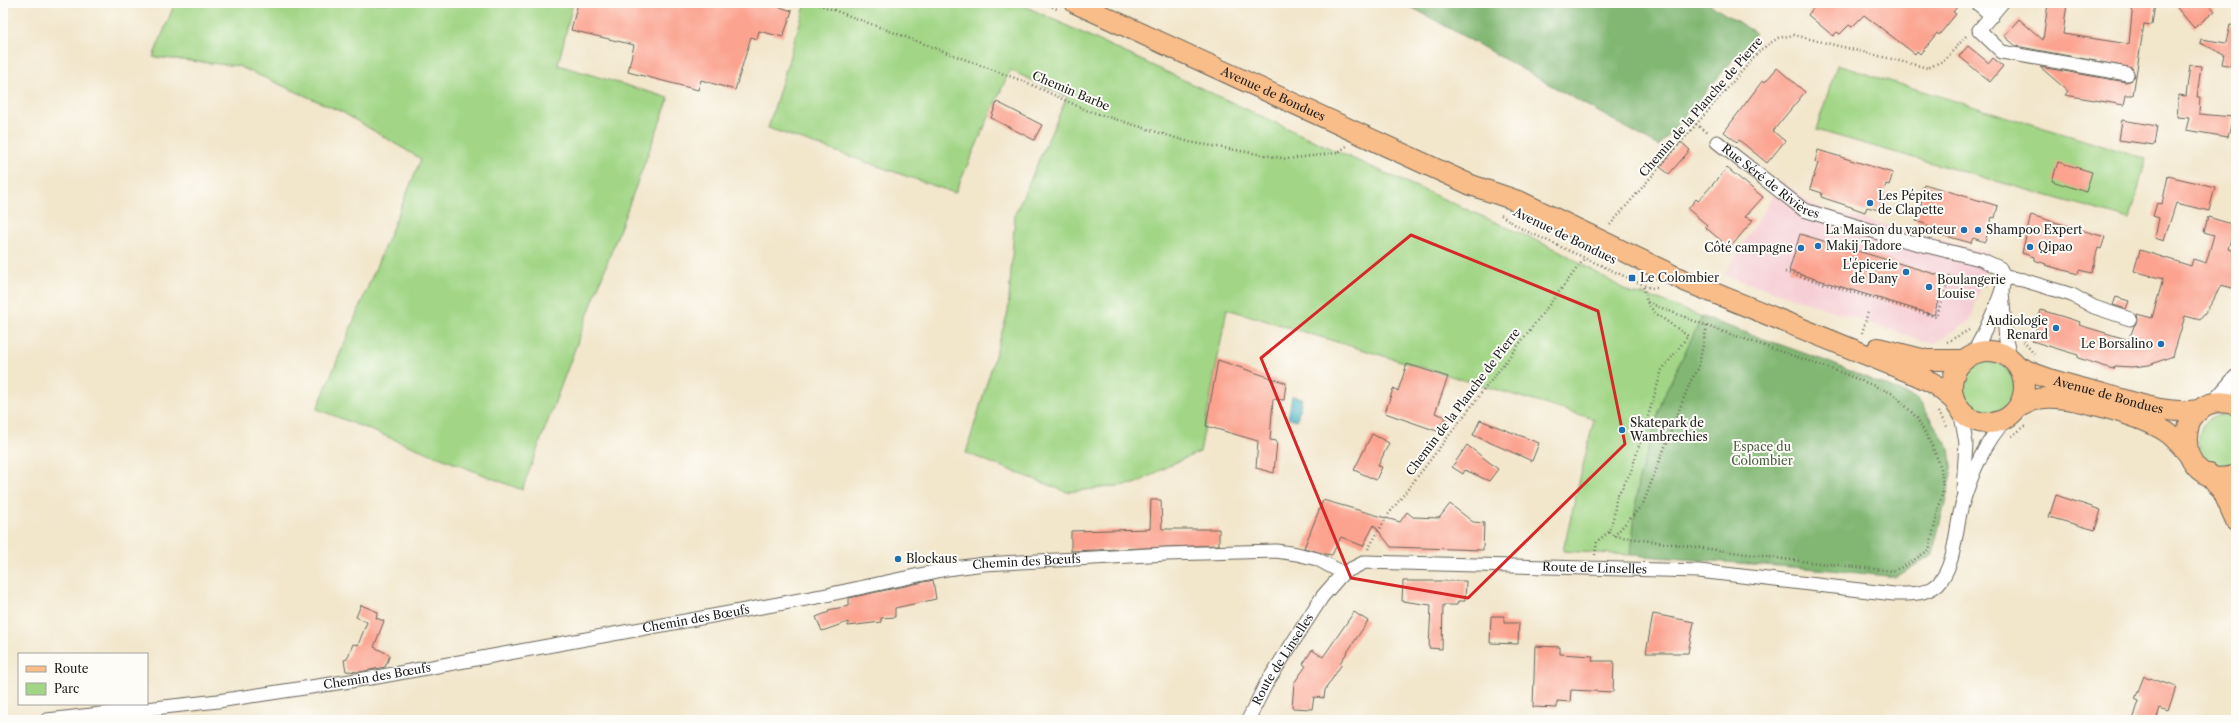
<svg xmlns="http://www.w3.org/2000/svg" width="2239" height="723" viewBox="0 0 2239 723" font-family="'Libre Caslon Text',serif">
  <rect width="100%" height="100%" fill="#fdfcf7"/>
  <filter id="ink" filterUnits="userSpaceOnUse"><feTurbulence type="fractalNoise" baseFrequency=".025" numOctaves="2"/><feDisplacementMap in="SourceGraphic" scale="8" xChannelSelector="R" yChannelSelector="G"/><feConvolveMatrix kernelMatrix="1 2 1 2 8 2 1 2 1" color-interpolation-filters="sRGB"/></filter>
  <filter id="wash" filterUnits="userSpaceOnUse"><feTurbulence type="fractalNoise" baseFrequency=".012" numOctaves="4" result="noise"/><feDisplacementMap in="SourceGraphic" scale="16" xChannelSelector="R" yChannelSelector="G"/><feGaussianBlur stdDeviation="0.9" result="paint"/><feColorMatrix in="noise" values="0 0 0 0 0 0 0 0 0 0 0 0 0 0 0 0 0 1.4 0 .05"/><feComposite in="paint" operator="in"/></filter>
  <g filter="url(#wash)">
    <rect width="100%" height="100%" fill="#f2e6cb"/>
    <polygon fill="#f6cfd5" points="1782,181 1814,206 1990,253 1971,320 1933,344 1724,275"/>
    <g fill="#a2d686" stroke="#5f7951">
      <polygon points="175,3 573,3 558,65 669,98 522,490 317,409 421,159 342,112 238,66 153,57"/>
      <polygon points="806,3 1018,3 1347,156 1560,251 1632,294 1646,295 1702,317 1663,398 1638,483 1631,555 1563,551 1594,419 1227,309 1200,452 1174,463 1135,484 1067,492 966,453 1008,312 1015,214 1067,97 1010,70 955,193 768,128"/>
      <polygon points="1837,65 2146,159 2130,219 1816,130"/>
      <circle cx="1989" cy="387" r="25"/>
      <path d="M2224 414 2236 417V463C2197 481 2180 417 2224 414Z"/>
    </g>
    <g fill="#81b773" stroke="#4e6a48">
      <polygon points="1398,3 1707,3 1756,33 1659,146 1415,9"/>
      <polygon points="1702,317 1826,361 1918,399 1949,448 1952,474 1932,555 1896,577 1830,570 1631,555 1638,483 1663,398"/>
    </g>
    <polygon fill="#48b5c5" stroke="#326870" points="1292,396 1302,398 1297,420 1288,418"/>
    <g id="blocks">
      <g fill="#fba38f">
        <polygon points="578,3 768,3 792,11 783,37 759,31 757,39 751,37 735,90 701,80 698,90 628,72 634,45 571,30"/>
        <polygon points="1817,3 1960,3 1953,12 1956,14 1939,35 1937,33 1920,54 1917,51 1915,54 1864,15 1852,27 1849,25 1840,34 1837,32 1833,36 1808,15"/>
        <polygon points="2048,3 2067,3 2063,34 2129,44 2133,3 2155,3 2152,25 2144,24 2133,95 2126,95 2124,105 2065,95 2068,91 2040,67 2126,82 2130,81 2135,76 2132,68 2016,46 2004,36 2019,19 2043,40"/>
        <polygon points="2173,3 2208,3 2215,11 2194,28"/>
        <polygon points="2230,25 2236,26 2236,67 2222,64 2224,54 2200,43 2201,39 2226,43"/>
        <polygon points="1968,46 1989,63 1993,58 2003,66 1990,82 1959,56"/>
        <polygon points="2190,65 2201,66 2197,97 2200,97 2199,114 2233,117 2228,137 2186,130 2189,118 2177,117 2179,95 2186,96"/>
        <polygon points="1777,68 1805,92 1773,131 1785,141 1767,163 1739,140 1737,142 1724,132 1763,80 1765,82"/>
        <polygon points="997,102 1042,125 1034,140 991,118"/>
        <polygon points="2122,120 2157,126 2154,145 2119,140"/>
        <polygon points="1681,142 1690,150 1669,174 1660,167"/>
        <polygon points="1818,150 1893,173 1889,185 1886,184 1879,210 1867,207 1865,212 1851,207 1821,197 1822,193 1810,189 1818,163 1815,162"/>
        <polygon points="2058,162 2092,172 2086,192 2052,181"/>
        <polygon points="1727,168 1763,197 1745,217 1753,220 1730,248 1705,227 1707,225 1688,209 1696,199 1698,201"/>
        <polygon points="2168,176 2215,187 2209,211 2176,203 2164,241 2155,238 2159,218 2153,216 2157,203 2162,204"/>
        <polygon points="1924,184 1998,206 1995,218 1992,217 1985,242 1973,238 1971,243 1939,234 1940,232 1927,228 1928,225 1916,221 1923,197 1920,196"/>
        <polygon points="2031,215 2105,237 2101,249 2098,248 2091,273 2079,270 2078,274 2045,265 2046,264 2034,260 2034,257 2022,253"/>
        <polygon points="2208,217 2235,225 2228,249 2236,251 2236,289 2221,285 2213,301 2200,320 2185,316 2173,356 2149,365 2133,367 2114,366 2113,369 2078,358 2078,355 2032,341 2041,310 2080,322 2079,325 2129,340 2134,326 2138,321 2137,314 2152,318 2163,279 2134,271 2140,250 2191,266 2193,259 2206,263 2214,235 2204,232"/>
        <polygon points="1800,234 1945,277 1934,315 1789,271"/>
        <polygon points="2116,297 2129,301 2126,309 2113,305"/>
        <polygon points="1218,360 1286,383 1284,400 1273,399 1270,440 1277,441 1274,473 1256,468 1258,441 1206,426"/>
        <polygon points="1407,364 1448,377 1435,413 1446,417 1437,431 1385,413 1393,389 1398,391"/>
        <polygon points="1480,420 1539,443 1532,461 1473,435"/>
        <polygon points="1372,434 1389,443 1378,466 1382,467 1376,480 1354,470"/>
        <polygon points="1467,445 1498,469 1489,481 1465,470 1463,474 1452,467"/>
        <polygon points="2056,495 2101,510 2095,530 2049,517"/>
        <polygon points="1151,500 1161,500 1162,529 1219,529 1219,545 1071,551 1071,531 1150,529"/>
        <polygon points="1323,500 1400,522 1407,512 1413,517 1439,518 1450,504 1473,522 1484,523 1483,550 1391,547 1374,525 1363,546 1341,537 1332,555 1325,554 1304,548"/>
        <polygon points="933,580 936,599 895,608 895,617 881,618 881,622 848,626 848,622 822,631 816,617 829,612 828,610 849,606 849,598"/>
        <polygon points="1403,581 1466,581 1465,601 1458,601 1457,605 1443,605 1442,649 1429,648 1431,605 1402,601"/>
        <polygon points="361,605 378,612 376,618 384,621 374,647 390,655 385,667 360,672 346,671 344,660 347,659 353,644 358,645 367,622 356,617"/>
        <polygon points="1354,612 1368,621 1340,663 1342,664 1325,690 1324,698 1314,697 1312,709 1292,708 1294,683 1306,666 1303,664 1312,650 1323,657"/>
        <polygon points="1653,614 1694,622 1688,653 1646,653"/>
        <polygon points="1491,616 1504,616 1504,623 1519,623 1518,644 1490,643"/>
        <polygon points="1535,646 1560,647 1560,654 1593,656 1592,661 1614,661 1613,692 1571,690 1570,702 1557,701 1557,708 1533,707"/>
        <polygon points="2144,676 2176,687 2168,711 2160,708 2156,720 2133,720 2139,701 2135,699"/>
      </g>
    </g>
  </g>
  <g filter="url(#ink)">
    <use href="#blocks" fill-opacity="0" stroke="#676359" stroke-width="1"/>
    <g fill="none" stroke-linecap="round" stroke-linejoin="round">
      <g stroke="#676359" stroke-width="15">
        <g id="minor">
          <polyline points="1977,3 1992,16"/>
          <polyline points="2002,3 1979,30 2002,52 2127,74"/>
          <path id="s1" d="M1717 142 1804 210 1899 239 1980 259 2000 268C2002 272 2004 275 2004 280 2003 294 1980 344 1971 355"/>
          <polyline points="2004,277 2023,280 2072,295 2094,307 2130,319"/>
          <polyline points="2002,291 2006,341 2011,359"/>
          <polyline points="1960,410 1966,443 1963,489"/>
          <path id="s2" d="M47 720 218 701 377 677 822 596 947 569 984 564 1167 554 1276 551 1297 554 1317 559 1343 573"/>
          <path id="s3" d="M1248 720 1266 684 1322 597 1343 573 1365 562 1699 571 1894 594C1909 594 1926 595 1938 584 1956 565 1955 529 1962 505 1972 473 1984 443 2007 418"/>
        </g>
      </g>
      <g stroke="#676359" stroke-width="18">
        <polyline id="tertiary" points="2213,404 2236,378"/>
      </g>
      <g stroke="#676359" stroke-width="22">
        <g id="primary">
          <path id="s4" d="M1075 3 1471 185 1521 202 1687 282 1916 375 1933 383 1955 401"/>
          <polyline points="1878,348 1926,360 1964,360"/>
          <circle cx="1988" cy="387" r="36"/>
          <path id="s5" d="M2019 367C2046 380 2075 386 2104 394 2136 403 2166 415 2200 410"/>
          <path d="M2236 405C2170 384 2171 496 2236 475"/>
          <path d="M2019 407C2027 403 2036 398 2045 398 2073 396 2145 417 2168 433 2176 439 2183 448 2189 455"/>
          <polyline points="2209,474 2223,492 2236,521"/>
        </g>
      </g>
      <g stroke="#676359" stroke-width="2.5" stroke-dasharray="1 3" stroke-linecap="butt">
        <polyline points="815,3 1028,83 1086,110 1189,142 1287,159 1337,153 1347,146"/>
        <polyline points="1045,3 1059,10"/>
        <polyline points="1696,124 1708,134"/>
        <polyline points="1501,215 1520,228 1650,288 1657,288"/>
        <polyline points="1610,225 1760,50 1778,38 1794,35 1928,68 1945,60 1967,35"/>
        <polyline points="1785,272 1936,317 1950,276 1988,287"/>
        <polyline points="1862,333 1868,312"/>
        <polyline points="2021,338 2034,354"/>
        <polyline points="1947,342 1969,330"/>
        <polyline points="1938,412 1948,428"/>
        <polyline points="2012,436 2028,424"/>
        <polyline points="1609,532 1614,536 1791,560 1893,571 1906,565 1929,550 1943,490 1941,468 1933,448 1917,418 1894,394 1840,372 1707,326 1647,302 1643,285"/>
        <polyline points="1614,536 1643,504 1690,382 1698,369 1707,326"/>
        <polyline points="2234,537 2236,544"/>
        <polyline points="1368,549 1388,515 1585,258"/>
        <polyline points="1595,555 1597,541 1609,532 1614,515 1616,498 1631,472 1662,370 1688,336 1655,313 1647,302"/>
      </g>
      <use href="#minor" stroke="#fff" stroke-width="13"/>
      <use href="#tertiary" stroke="#fff" stroke-width="16"/>
      <use href="#primary" stroke="#f8bd89" stroke-width="20"/>
    </g>
  </g>
  <path fill="none" stroke="#d62828" stroke-width="3" stroke-linejoin="round" d="M1411 235 1598 311 1625 444 1468 598 1351 578 1261 358Z"/>
  <g fill="#1f6fb2" stroke="#fdfcf7" stroke-width="1.5">
    <circle cx="1870" cy="203" r="4"/>
    <circle cx="1964" cy="230" r="4"/>
    <circle cx="1978" cy="230" r="4"/>
    <circle cx="1818" cy="246" r="4"/>
    <circle cx="2030" cy="247" r="4"/>
    <circle cx="1801" cy="248" r="4"/>
    <circle cx="1906" cy="272" r="4"/>
    <rect x="1628" y="274" width="8" height="8" rx="2"/>
    <circle cx="1929" cy="287" r="4"/>
    <circle cx="2056" cy="328" r="4"/>
    <circle cx="2161" cy="344" r="4"/>
    <circle cx="1622" cy="430" r="4"/>
    <circle cx="898" cy="559" r="4"/>
  </g>
  <g text-anchor="middle" stroke-width="4" stroke-linejoin="round" paint-order="stroke">
    <g font-size="12" fill="#1c1c1c" stroke="#fdfcf7">
      <text transform="translate(1071 91) rotate(23)" y="4">Chemin Barbe</text>
      <text dy="4" stroke="none"><textPath href="#s4" startOffset="218">Avenue de Bondues</textPath></text>
      <text transform="translate(1701 107) rotate(-49)" y="4">Chemin de la Planche de Pierre</text>
      <text dy="4" stroke="none"><textPath href="#s1" startOffset="67">Rue Séré de Rivières</textPath></text>
      <text transform="translate(1565 236) rotate(26)" y="4">Avenue de Bondues</text>
      <text dy="4" stroke="none"><textPath href="#s5" startOffset="94">Avenue de Bondues</textPath></text>
      <text transform="translate(1463 402) rotate(-53)" y="4">Chemin de la Planche de Pierre</text>
      <text dy="4" stroke="none"><textPath href="#s2" startOffset="993">Chemin des Bœufs</textPath></text>
      <text dy="4" stroke="none"><textPath href="#s3" startOffset="430">Route de Linselles</textPath></text>
      <text dy="4" stroke="none"><textPath href="#s2" startOffset="657">Chemin des Bœufs</textPath></text>
      <text dy="4" stroke="none"><textPath href="#s3" startOffset="70">Route de Linselles</textPath></text>
      <text dy="4" stroke="none"><textPath href="#s2" startOffset="333">Chemin des Bœufs</textPath></text>
    </g>
    <g font-size="12" fill="#1c1c1c" stroke="#fdfcf7" text-anchor="start">
      <text x="1878" y="200">Les Pépites<tspan x="1878" dy="14">de Clapette</tspan></text>
      <text x="1956" y="234" text-anchor="end">La Maison du vapoteur</text>
      <text x="1986" y="234">Shampoo Expert</text>
      <text x="1826" y="250">Makij Tadore</text>
      <text x="2038" y="251">Qipao</text>
      <text x="1793" y="252" text-anchor="end">Côté campagne</text>
      <text x="1898" y="269" text-anchor="end">L'épicerie<tspan x="1898" dy="14">de Dany</tspan></text>
      <text x="1640" y="282">Le Colombier</text>
      <text x="1937" y="284">Boulangerie<tspan x="1937" dy="14">Louise</tspan></text>
      <text x="2048" y="325" text-anchor="end">Audiologie<tspan x="2048" dy="14">Renard</tspan></text>
      <text x="2153" y="348" text-anchor="end">Le Borsalino</text>
      <text x="1630" y="427">Skatepark de<tspan x="1630" dy="14">Wambrechies</tspan></text>
      <text x="906" y="563">Blockaus</text>
    </g>
    <g font-size="12" fill="#4b5d41" stroke="#fdfcf7">
      <text x="1762" y="451">Espace du<tspan x="1762" dy="14">Colombier</tspan></text>
    </g>
  </g>
  <rect width="2239" height="723" fill="none" stroke="#fdfcf7" stroke-width="16"/>
  <rect x="18" y="653" width="130" height="52" fill="#fdfcf7" stroke="#a3a29f"/>
  <rect x="26" y="666" width="20" height="6" fill="#f8bd89" stroke="#a3a29f"/>
  <text x="54" y="673" font-size="12" fill="#1c1c1c">Route</text>
  <rect x="26" y="683" width="20" height="12" fill="#a2d686" stroke="#a3a29f"/>
  <text x="54" y="693" font-size="12" fill="#1c1c1c">Parc</text>
</svg>
